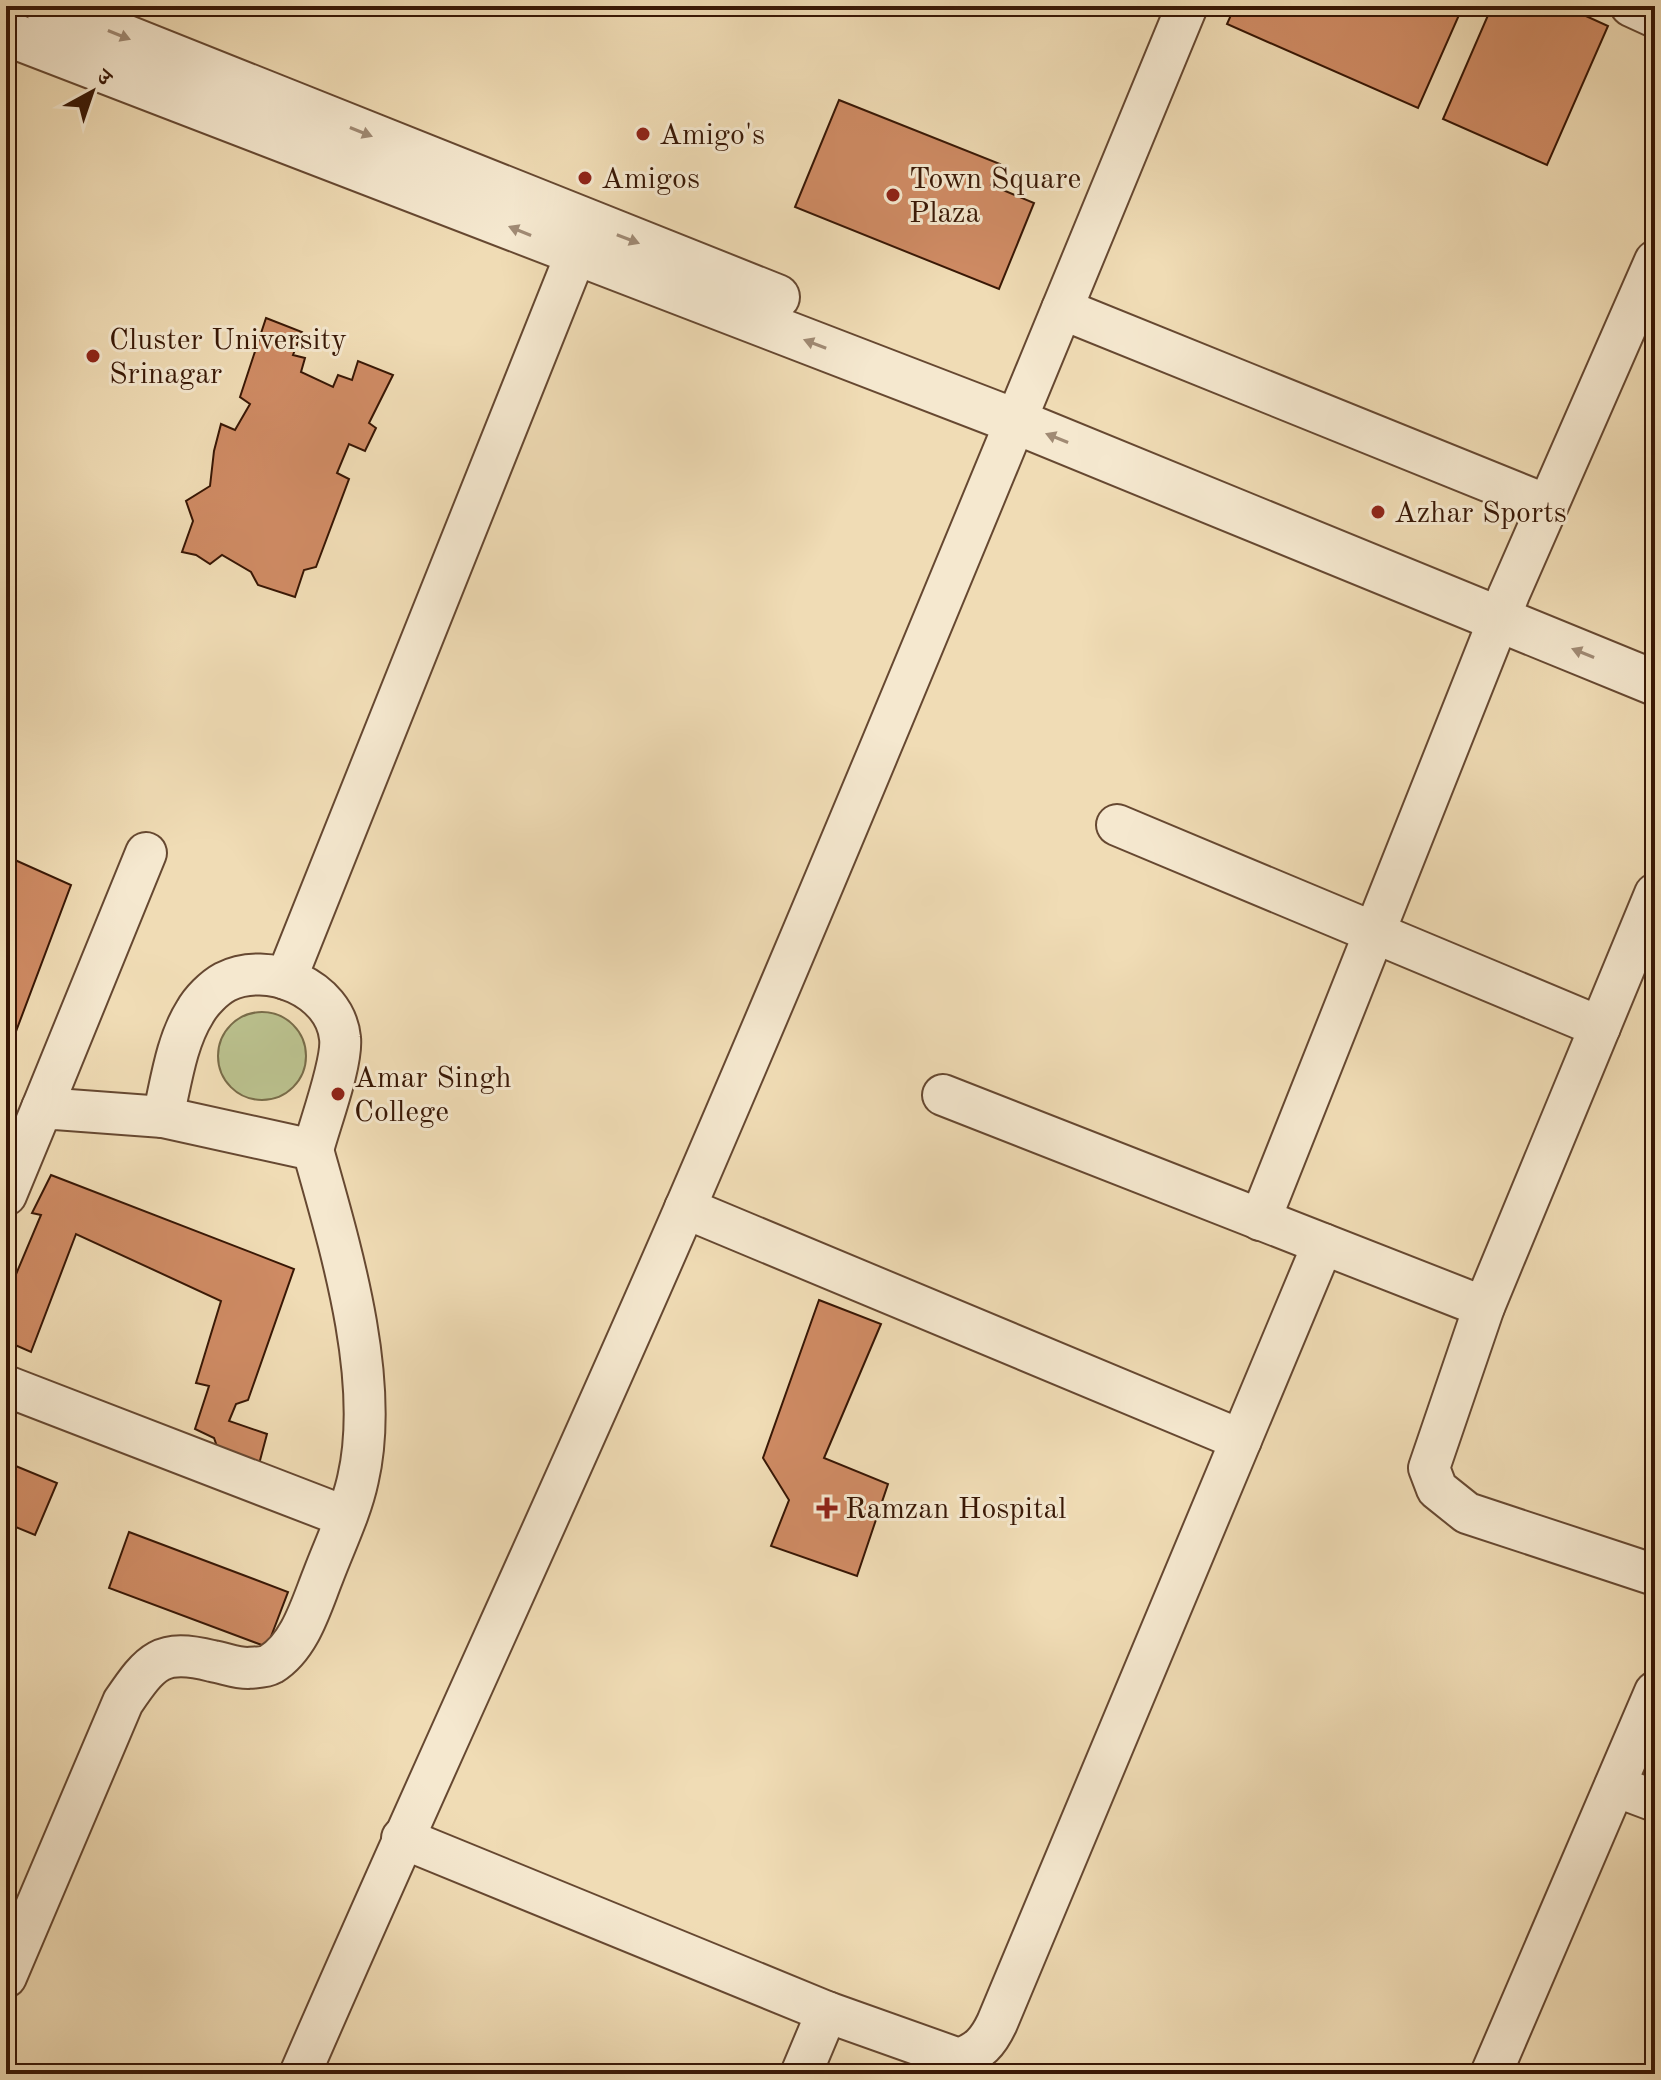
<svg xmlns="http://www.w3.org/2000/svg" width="1661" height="2080" viewBox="0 0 1661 2080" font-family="'Old Standard TT','Noto Serif Devanagari',serif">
  <rect width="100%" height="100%" fill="#f0dcb5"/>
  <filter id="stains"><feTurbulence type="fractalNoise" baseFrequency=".0025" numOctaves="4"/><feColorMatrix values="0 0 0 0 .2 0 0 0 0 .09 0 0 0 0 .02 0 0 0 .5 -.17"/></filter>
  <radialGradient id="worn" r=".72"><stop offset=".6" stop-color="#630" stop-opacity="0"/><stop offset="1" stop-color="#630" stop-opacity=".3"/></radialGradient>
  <circle fill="#bac08d" stroke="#796c49" stroke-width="2" cx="262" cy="1056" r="44"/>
  <g fill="#cf8b64" stroke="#381705" stroke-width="2">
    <polygon points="1235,6 1463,6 1418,108 1227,24"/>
    <polygon points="1492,6 1564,6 1608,26 1547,165 1443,119"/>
    <polygon points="839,100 1000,164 991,185 1034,203 999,289 795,207"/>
    <polygon points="266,318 302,332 293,355 305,358 301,372 333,387 338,375 352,380 358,361 393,375 369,423 376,428 365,451 349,444 337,473 349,479 316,567 304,570 295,597 258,585 251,572 222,555 210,564 196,555 182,552 193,521 186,501 210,486 214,451 221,424 235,430 250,404 240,397"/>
    <polygon points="6,856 71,885 6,1058"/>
    <polygon points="51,1175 294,1269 248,1400 236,1404 229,1421 267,1434 258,1468 220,1455 214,1438 195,1429 209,1386 196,1383 221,1301 76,1234 31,1352 6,1341 6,1298 41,1215 32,1213"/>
    <polygon points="819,1300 881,1324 824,1458 888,1484 857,1576 771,1546 789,1500 763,1458"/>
    <polygon points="6,1462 57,1483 35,1535 6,1523"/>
    <polygon points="129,1532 288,1592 267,1647 109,1588"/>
  </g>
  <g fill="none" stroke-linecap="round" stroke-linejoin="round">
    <g stroke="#664831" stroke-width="44">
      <g id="minor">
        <polyline points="1631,6 1655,17"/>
        <polyline points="1062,309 1547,505"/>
        <polyline points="1117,825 1600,1027"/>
        <polyline points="1655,894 1484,1307 1429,1468 1437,1489 1467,1513 1655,1575"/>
        <polyline points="286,979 588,224"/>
        <polyline points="943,1095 1484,1307"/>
        <polyline points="42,1108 146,853"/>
        <path d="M163 1117C171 1083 176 1042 195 1012 201 1001 214 988 225 982 267 960 335 988 340 1038 343 1062 320 1123 313 1150"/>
        <path d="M6 1195 42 1108 163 1117 313 1150C340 1246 381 1379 358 1479 351 1512 335 1544 323 1576 311 1606 300 1646 271 1664 264 1668 256 1667 248 1668 236 1668 224 1663 212 1661 161 1648 151 1661 123 1702L6 1977"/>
        <polyline points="685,1208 1241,1440"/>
        <polyline points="1260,1220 1509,594 1655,261"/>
        <polyline points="6,1386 346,1517"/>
        <polyline points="1615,1786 1655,1801"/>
        <path d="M402 1838 827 2012 959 2059C979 2052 988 2042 997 2023L1323 1244"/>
        <path d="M300 2074C426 1783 560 1497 686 1206 858 808 1021 407 1187 6"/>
        <polyline points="801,2074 827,2012"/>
        <polyline points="1491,2074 1655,1692"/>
      </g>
    </g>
    <g stroke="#664831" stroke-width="48">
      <g id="tertiary">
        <polyline points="47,6 777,297"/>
        <polyline points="6,33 1017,422 1655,683"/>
      </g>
    </g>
    <use href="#minor" stroke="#f5e8cf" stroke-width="40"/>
    <use href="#tertiary" stroke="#f5e8cf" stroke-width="44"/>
  </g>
  <defs><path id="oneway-solid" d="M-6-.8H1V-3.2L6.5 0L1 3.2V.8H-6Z" transform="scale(2)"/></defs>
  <g fill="#a08a74">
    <use href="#oneway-solid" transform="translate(119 35) rotate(22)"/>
    <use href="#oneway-solid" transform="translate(361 132) rotate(22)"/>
    <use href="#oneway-solid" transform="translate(520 231) rotate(-158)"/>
    <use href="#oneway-solid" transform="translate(628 239) rotate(21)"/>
    <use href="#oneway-solid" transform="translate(815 344) rotate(-159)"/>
    <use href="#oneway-solid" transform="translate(1057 438) rotate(-158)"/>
    <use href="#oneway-solid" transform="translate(1583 653) rotate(-158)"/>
  </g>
  <g fill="#8f2418" stroke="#f5e8cf" stroke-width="3">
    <circle cx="643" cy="134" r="8"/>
    <circle cx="585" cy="178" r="8"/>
    <circle cx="893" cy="195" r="8"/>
    <circle cx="93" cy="356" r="8"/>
    <circle cx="1378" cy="512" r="8"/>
    <circle cx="338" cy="1094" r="8"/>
    <path d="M823 1496h8v8h8v8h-8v8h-8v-8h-8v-8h8z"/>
  </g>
  <g text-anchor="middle" stroke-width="6" stroke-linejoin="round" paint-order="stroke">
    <g font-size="30" fill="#381705" stroke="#f5e8cf" text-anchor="start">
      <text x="659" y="144">Amigo's</text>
      <text x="601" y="188">Amigos</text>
      <text x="909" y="188">Town Square<tspan x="909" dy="34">Plaza</tspan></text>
      <text x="109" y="349">Cluster University<tspan x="109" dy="34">Srinagar</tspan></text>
      <text x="1394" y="522">Azhar Sports</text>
      <text x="354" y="1087">Amar Singh<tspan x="354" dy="34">College</tspan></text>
      <text x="845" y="1518">Ramzan Hospital</text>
    </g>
  </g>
  <rect width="1661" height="2080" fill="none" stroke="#f0dcb5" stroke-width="32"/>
  <rect x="8" y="8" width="1645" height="2064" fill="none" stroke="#381705" stroke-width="4"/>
  <rect x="16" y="16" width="1629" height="2048" fill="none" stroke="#381705" stroke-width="2"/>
  <g transform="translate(92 92) rotate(40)" stroke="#f5e8cf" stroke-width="6" paint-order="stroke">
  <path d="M0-6L14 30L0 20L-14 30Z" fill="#381705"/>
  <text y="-12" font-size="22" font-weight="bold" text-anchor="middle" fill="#381705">उ</text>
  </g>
  <rect width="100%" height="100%" filter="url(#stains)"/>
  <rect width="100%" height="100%" fill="url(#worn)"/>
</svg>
